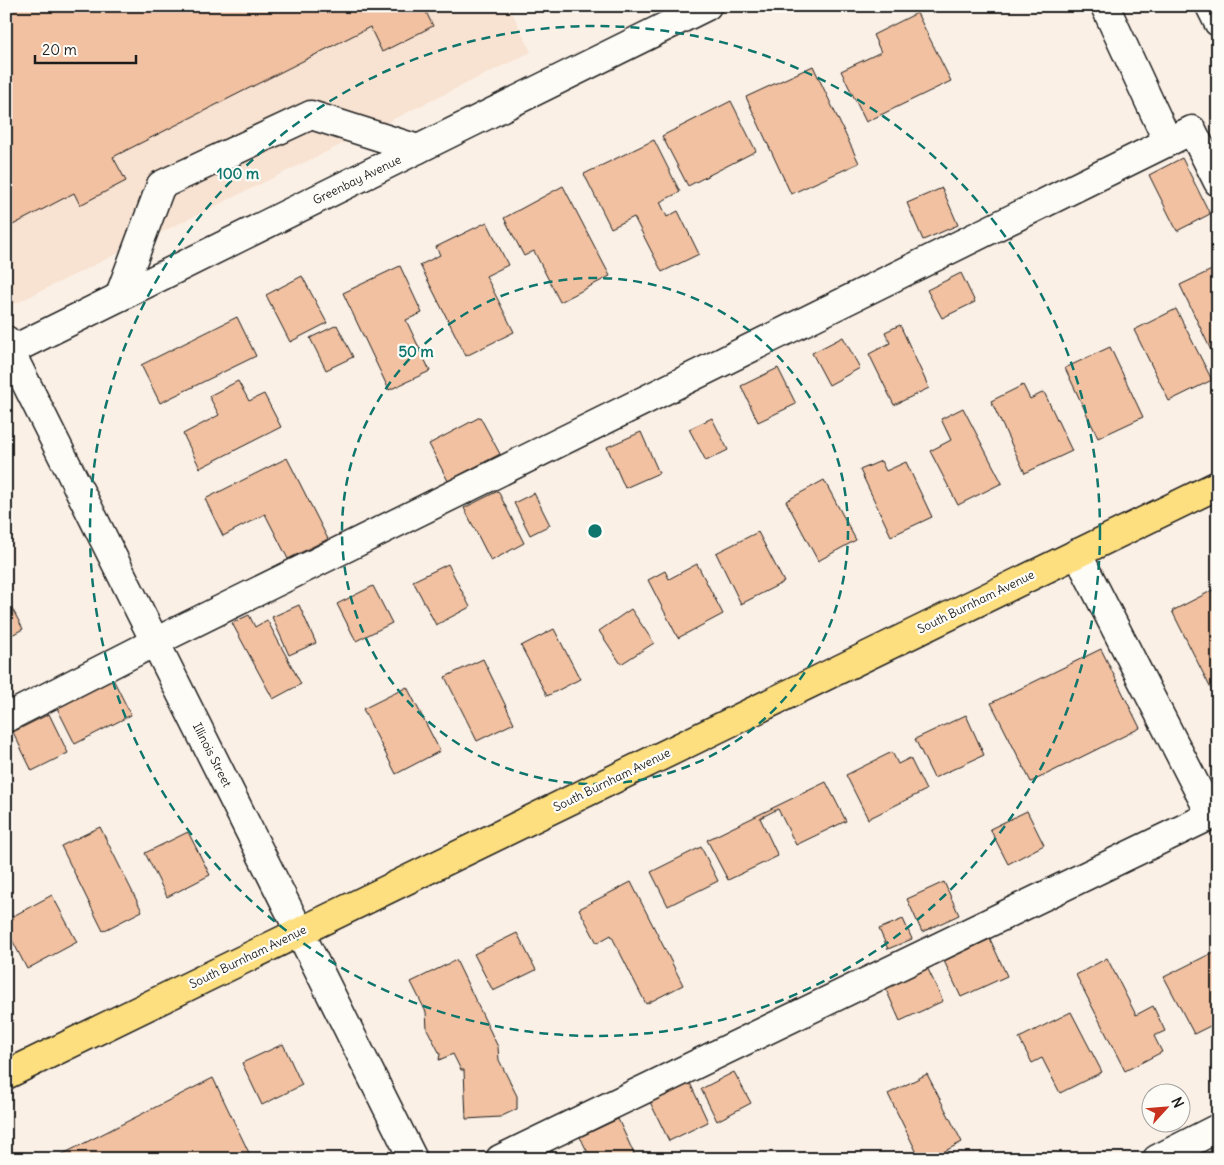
<svg xmlns="http://www.w3.org/2000/svg" width="1224" height="1165" viewBox="0 0 1224 1165" font-family="Delius,sans-serif">
  <rect width="100%" height="100%" fill="#fbf0e6"/>
  <filter id="ink" filterUnits="userSpaceOnUse"><feTurbulence type="fractalNoise" baseFrequency=".02" numOctaves="2"/><feDisplacementMap in="SourceGraphic" scale="10" xChannelSelector="R" yChannelSelector="G"/><feConvolveMatrix kernelMatrix="1 2 1 2 8 2 1 2 1" color-interpolation-filters="sRGB"/></filter>
  <g filter="url(#ink)">
    <polygon fill="#f8e2d1" points="6,6 509,6 531,52 6,308"/>
    <g fill="#f1c1a1" stroke="#1c1c1c">
      <polygon points="6,6 423,6 433,26 382,52 370,27 113,157 126,181 80,205 74,193 9,227 6,221"/>
      <polygon points="917,13 951,81 866,122 841,71 881,52 873,35"/>
      <polygon points="813,66 859,163 791,194 746,97"/>
      <polygon points="731,101 756,151 688,186 662,136"/>
      <polygon points="654,140 680,192 660,202 667,217 678,211 699,254 662,272 634,217 611,228 584,174"/>
      <polygon points="1182,158 1210,214 1177,231 1149,175"/>
      <polygon points="563,186 610,276 560,302 534,251 524,256 504,218"/>
      <polygon points="942,188 958,225 923,240 907,203"/>
      <polygon points="487,222 508,265 486,276 514,332 466,356 420,265 440,255 436,247"/>
      <polygon points="400,266 422,313 406,320 430,371 389,390 343,293"/>
      <polygon points="1218,267 1218,362 1217,363 1180,285"/>
      <polygon points="961,273 975,302 942,318 927,290"/>
      <polygon points="302,276 327,323 290,342 266,295"/>
      <polygon points="1176,309 1212,380 1169,401 1134,330"/>
      <polygon points="237,317 256,356 160,403 141,365"/>
      <polygon points="337,325 353,357 326,370 310,338"/>
      <polygon points="900,325 929,388 894,405 869,354 890,343 885,332"/>
      <polygon points="843,337 860,368 829,385 812,353"/>
      <polygon points="1110,347 1143,417 1098,438 1065,368"/>
      <polygon points="778,368 796,404 758,422 741,386"/>
      <polygon points="238,381 249,401 264,394 281,427 200,468 183,434 219,415 209,396"/>
      <polygon points="1023,385 1030,399 1044,392 1072,451 1025,473 991,401"/>
      <polygon points="963,408 1002,483 958,505 930,451 951,440 941,419"/>
      <polygon points="480,417 500,454 448,481 429,444"/>
      <polygon points="712,418 728,450 706,461 689,429"/>
      <polygon points="641,432 659,473 625,488 607,447"/>
      <polygon points="287,458 328,539 288,559 265,514 223,536 205,499"/>
      <polygon points="881,461 886,471 906,462 932,517 891,536 860,470"/>
      <polygon points="824,480 856,540 818,561 786,501"/>
      <polygon points="498,491 524,543 491,561 464,508"/>
      <polygon points="534,493 550,525 530,535 514,503"/>
      <polygon points="758,532 784,582 741,604 716,553"/>
      <polygon points="448,564 470,607 436,625 413,581"/>
      <polygon points="697,564 723,614 678,638 648,580 665,571 669,579"/>
      <polygon points="373,586 392,623 356,641 337,604"/>
      <polygon points="1215,589 1218,594 1218,693 1214,695 1172,611"/>
      <polygon points="6,597 23,629 6,638"/>
      <polygon points="299,605 316,643 289,655 272,617"/>
      <polygon points="631,609 654,643 621,664 599,631"/>
      <polygon points="249,615 255,627 267,620 301,684 273,699 232,623"/>
      <polygon points="554,629 580,679 547,696 521,646"/>
      <polygon points="1101,649 1140,728 1031,782 991,703"/>
      <polygon points="483,659 514,723 477,741 445,677"/>
      <polygon points="113,679 131,715 75,744 57,708"/>
      <polygon points="407,687 440,751 396,774 363,709"/>
      <polygon points="49,714 68,753 32,771 13,732"/>
      <polygon points="966,715 984,755 934,778 915,739"/>
      <polygon points="892,752 898,764 910,758 926,790 868,819 846,775"/>
      <polygon points="826,782 846,821 796,845 778,809 760,818 778,856 728,880 707,840"/>
      <polygon points="1027,811 1044,845 1008,864 990,829"/>
      <polygon points="100,827 142,911 103,931 61,846"/>
      <polygon points="188,832 210,875 167,897 145,853"/>
      <polygon points="701,847 718,881 668,906 651,872"/>
      <polygon points="631,882 683,985 646,1004 611,935 597,943 579,909"/>
      <polygon points="944,882 959,915 922,932 907,899"/>
      <polygon points="52,895 77,942 27,969 6,928 6,920"/>
      <polygon points="903,919 912,939 888,949 879,929"/>
      <polygon points="517,933 536,970 493,991 474,954"/>
      <polygon points="990,939 1007,976 961,997 944,961"/>
      <polygon points="1218,950 1218,1022 1194,1034 1164,977"/>
      <polygon points="1107,958 1136,1015 1153,1006 1165,1031 1154,1036 1162,1052 1125,1071 1076,975"/>
      <polygon points="456,960 498,1047 499,1060 517,1096 517,1109 500,1117 466,1119 464,1070 461,1070 453,1054 439,1060 440,1054 427,1029 426,1012 411,982"/>
      <polygon points="926,965 943,1001 900,1021 884,985"/>
      <polygon points="1071,1012 1102,1072 1060,1093 1042,1058 1032,1063 1019,1038"/>
      <polygon points="283,1044 302,1085 262,1105 242,1063"/>
      <polygon points="734,1072 751,1103 717,1121 701,1089"/>
      <polygon points="927,1074 962,1142 930,1159 920,1159 888,1094"/>
      <polygon points="213,1078 252,1159 53,1159"/>
      <polygon points="690,1083 708,1122 669,1141 650,1102"/>
      <polygon points="618,1119 636,1158 591,1159 580,1137"/>
      <polygon points="553,1151 556,1159 537,1159"/>
    </g>
    <g fill="none" stroke-linecap="round" stroke-linejoin="round">
      <g stroke="#1c1c1c" stroke-width="31">
        <g id="minor">
          <polyline points="1105,6 1168,142"/>
          <polyline points="1210,6 1218,22"/>
          <polyline points="119,297 161,185 311,115 418,149"/>
          <polyline points="6,340 10,351 413,1159"/>
          <polyline points="6,353 707,6"/>
          <polyline points="1077,553 1211,815"/>
          <polyline points="6,718 155,642 1192,130 1218,182"/>
          <polyline points="500,1159 1218,812"/>
          <polyline points="1157,1159 1218,1128"/>
        </g>
      </g>
      <g stroke="#1c1c1c" stroke-width="31">
        <polyline id="major" points="6,1075 1218,485"/>
      </g>
      <use href="#minor" stroke="#fdfcf7" stroke-width="28"/>
      <use href="#major" stroke="#fddf80" stroke-width="28"/>
    </g>
  </g>
  <g fill="none" stroke="#0f766e" stroke-width="2.5" stroke-dasharray="9 6">
    <circle cx="595" cy="531" r="253"/>
    <circle cx="595" cy="531" r="505"/>
  </g>
  <g text-anchor="middle" stroke-width="4.5" stroke-linejoin="round" paint-order="stroke">
    <g font-size="12" fill="#1c1c1c" stroke="#fdfcf7">
      <text transform="translate(357 180) rotate(-26)" y="4">Greenbay Avenue</text>
      <text transform="translate(976 602) rotate(-26)" y="4">South Burnham Avenue</text>
      <text transform="translate(212 755) rotate(63)" y="4">Illinois Street</text>
      <text transform="translate(612 780) rotate(-26)" y="4">South Burnham Avenue</text>
      <text transform="translate(248 957) rotate(-26)" y="4">South Burnham Avenue</text>
    </g>
  </g>
  <circle cx="595" cy="531" r="8" fill="#0f766e" stroke="#fdfcf7" stroke-width="2.5"/>
  <g font-size="15" text-anchor="middle" font-weight="bold" fill="#0f766e" stroke="#fdfcf7" stroke-width="4.5" stroke-linejoin="round" paint-order="stroke">
    <text x="238" y="179">100 m</text>
    <text x="416" y="357">50 m</text>
  </g>
  <rect width="1224" height="1165" fill="none" stroke="#fdfcf7" stroke-width="25"/>
  <rect x="12" y="12" width="1199" height="1140" fill="none" stroke="#1c1c1c" stroke-width="2" filter="url(#ink)"/>
  <g transform="translate(1166 1108) rotate(64)"><circle r="24" fill="#fdfcf7" stroke="#a3a29f"/>
  <path d="M0-4L9 19L0 12L-9 19Z" fill="#c8321e"/>
  <text y="-8" font-size="14" font-weight="bold" text-anchor="middle" fill="#1c1c1c">N</text>
  </g>
  <path d="M35 55v8h101v-8" fill="none" stroke="#1c1c1c" stroke-width="2.5"/>
  <text x="42" y="55" font-size="15" fill="#1c1c1c" stroke="#fdfcf7" stroke-width="4" paint-order="stroke">20 m</text>
</svg>
